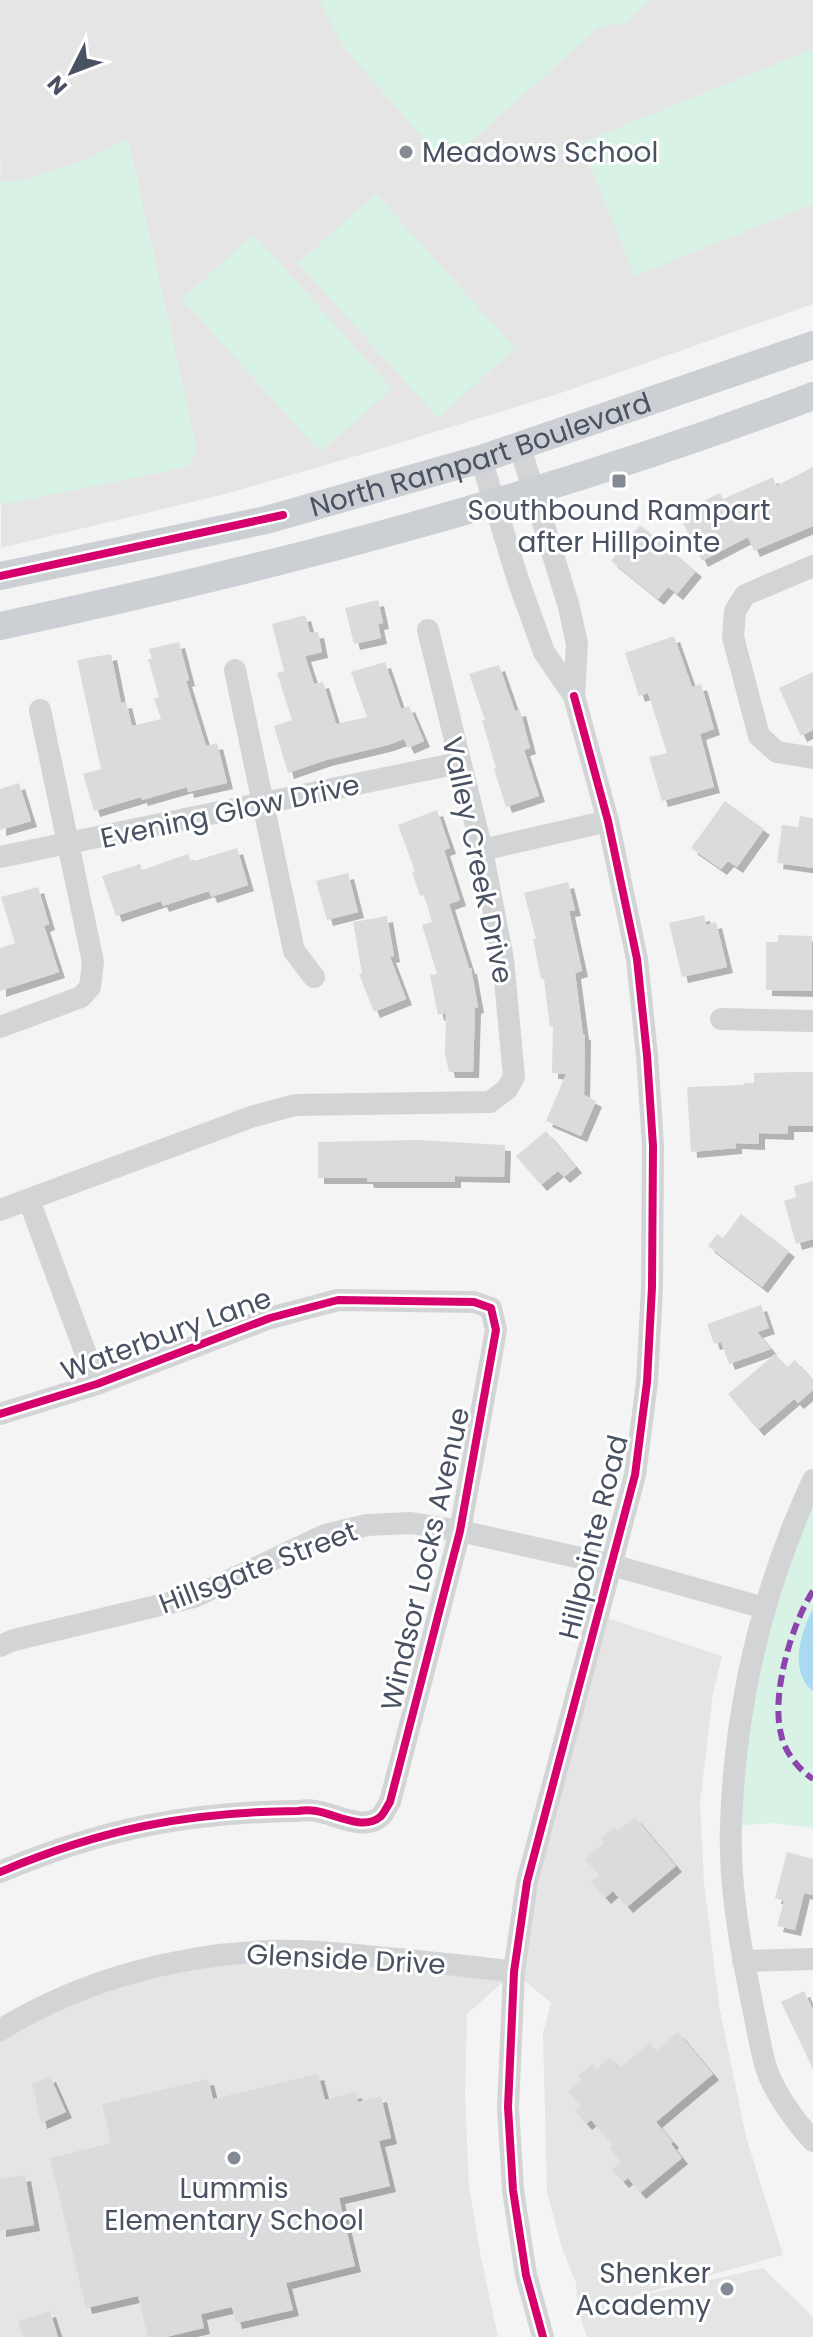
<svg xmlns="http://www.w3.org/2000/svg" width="813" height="2337" viewBox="0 0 813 2337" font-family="Poppins,sans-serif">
  <defs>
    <filter id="shadow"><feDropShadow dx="6" dy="6" stdDeviation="0" flood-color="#0004"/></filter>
  </defs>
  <rect width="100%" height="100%" fill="#f4f4f4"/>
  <g fill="#e5e5e6">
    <polygon points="0,0 813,0 813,304 558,394 370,452 225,494 1,548"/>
    <polygon points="598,1615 722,1656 713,1693 700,1803 704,1882 719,2005 746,2137 783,2255 609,2303 763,2268 813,2317 813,2337 587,2337 578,2311 576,2283 562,2248 547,2192 543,2033 551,2003 514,1972 467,2014 465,2096 469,2185 480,2253 498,2337 0,2337 0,2030 20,2018 214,1955 513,1972"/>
  </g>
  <g fill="#d8f3e6">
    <polygon points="319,0 649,0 626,23 599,27 446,164 344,48"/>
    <polygon points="813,49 813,204 635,276 581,143"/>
    <polygon points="128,138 197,450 187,467 0,505 0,182 26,180 85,160"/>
    <polygon points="376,194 515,348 438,418 298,263"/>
    <polygon points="254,234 392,389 320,452 182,299"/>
    <polygon points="813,1480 813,1828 773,1823 731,1826 739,1723"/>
  </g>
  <path fill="#abd9f2" d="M813 1609V1691C788 1672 801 1631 813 1609Z"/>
  <g fill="#dbdbde" filter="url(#shadow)">
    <polygon points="813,467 813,526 754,551 748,537 702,561 678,513 720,493 723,499 773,477 776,486"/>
    <polygon points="640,525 696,571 677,594 668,587 658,599 611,561"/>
    <polygon points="378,600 383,623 378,624 381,638 354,644 345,608"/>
    <polygon points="305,615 310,633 318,632 322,652 305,656 314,684 323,682 336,724 367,717 351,672 385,662 401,709 409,706 424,741 408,748 404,739 388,745 326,760 288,773 274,726 292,720 277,673 284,671 272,624"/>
    <polygon points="674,636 692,687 701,684 714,729 700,734 714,787 662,801 649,757 667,753 648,693 639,696 625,653"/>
    <polygon points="179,642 189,680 186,681 206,746 217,743 227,783 188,792 187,787 142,800 141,797 94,811 83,774 101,769 77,660 111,654 121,703 126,702 132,726 161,719 154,699 159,697 148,659 152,659 149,649"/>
    <polygon points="499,665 515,711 520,710 530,748 524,750 539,796 506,807 494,769 496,768 482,720 485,720 469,674"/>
    <polygon points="813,672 813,730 801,736 779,688"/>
    <polygon points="19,783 31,821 0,830 0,789"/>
    <polygon points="725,801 764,829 737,867 728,861 721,869 691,848"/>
    <polygon points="437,810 450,848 444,850 460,900 449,904 469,968 471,968 478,1007 475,1008 473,1072 449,1072 445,1054 446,1013 438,1015 430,975 437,974 422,925 432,922 424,895 420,896 412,872 415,871 398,825"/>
    <polygon points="800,816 813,818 813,868 777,863 782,825 798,827"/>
    <polygon points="237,848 248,885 211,897 209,891 163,906 161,901 116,916 102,876 140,864 142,870 188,854 191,862"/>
    <polygon points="348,873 358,912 327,920 316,881"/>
    <polygon points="568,882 575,910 569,911 582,971 575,973 583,1034 585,1034 584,1095 596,1101 581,1136 546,1121 566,1074 552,1073 553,1026 550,1027 544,979 541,979 533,939 536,939 524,893"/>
    <polygon points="38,887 49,924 44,926 59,972 0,991 0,948 15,943 1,897"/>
    <polygon points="704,915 706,925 716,922 727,967 682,977 669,923"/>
    <polygon points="387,916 394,956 390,957 406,999 374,1012 359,974 362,973 353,922"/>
    <polygon points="778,935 812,936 812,991 766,990 766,942 778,942"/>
    <polygon points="797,1072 813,1072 813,1126 788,1126 788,1134 759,1133 759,1144 736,1143 736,1148 691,1152 687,1087 744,1085 744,1083 754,1083 754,1073"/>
    <polygon points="546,1131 576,1167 564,1177 558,1171 541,1185 516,1156"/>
    <polygon points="416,1140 505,1145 504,1177 455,1176 455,1182 368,1182 367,1178 318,1178 318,1142"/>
    <polygon points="813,1181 813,1239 796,1244 784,1201 796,1197 794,1186"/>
    <polygon points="741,1214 789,1251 762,1287 708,1246 717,1234 723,1238"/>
    <polygon points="761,1305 769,1328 757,1332 771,1349 729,1364 721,1342 714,1344 707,1324"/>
    <polygon points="775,1354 787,1367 795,1360 813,1381 813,1390 798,1403 794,1399 758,1430 728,1394"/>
    <polygon points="635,1817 676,1866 627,1907 613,1891 605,1898 591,1882 599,1875 585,1859 604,1843 600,1838 614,1827 618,1831"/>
    <polygon points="787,1852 813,1859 813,1895 804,1893 795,1930 777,1926 784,1901 775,1898"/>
    <polygon points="804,1991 813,2010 813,2069 781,2002"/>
    <polygon points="678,2032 713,2074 656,2122 673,2142 671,2144 682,2158 640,2193 628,2178 623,2182 612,2170 621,2162 609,2148 613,2145 591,2120 586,2124 575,2111 581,2106 568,2092 581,2080 578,2076 592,2064 597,2069 610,2057 620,2068 649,2043 656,2051"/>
    <polygon points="318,2074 325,2100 356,2092 358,2102 381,2096 391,2138 379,2141 390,2186 339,2198 355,2266 286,2283 293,2310 236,2323 232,2307 201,2314 204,2328 166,2337 148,2337 138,2296 86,2308 50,2158 111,2143 102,2104 208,2079 213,2099"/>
    <polygon points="50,2076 66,2112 41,2123 32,2084"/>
    <polygon points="25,2175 34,2225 0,2231 0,2179"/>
    <polygon points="50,2311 58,2337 23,2337 18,2321"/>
  </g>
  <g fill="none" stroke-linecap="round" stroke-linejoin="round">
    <g stroke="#d2d4d6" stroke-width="22">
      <polyline points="520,447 569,607 577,644 574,696 608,821 637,959 647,1055 653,1146 652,1287 647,1382 635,1475 527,1882 514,1972 508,2107 513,2190 526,2275 543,2337"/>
      <polyline points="481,459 518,580 544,652 574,696"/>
      <polyline points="813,566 745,595 735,611 733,637 759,736 777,752 813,758"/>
      <polyline points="235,670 294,951 314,977"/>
      <polyline points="482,850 608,821"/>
      <polyline points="0,857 459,763"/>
      <polyline points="721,1019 813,1021"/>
      <polyline points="0,1027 81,997 90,987 93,962 40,710"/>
      <polyline points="29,1200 97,1384"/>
      <polyline points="0,1210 251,1117 295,1105 490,1102 507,1089 514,1077 503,959 482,850 428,630"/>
      <path d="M0 1414 97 1384 270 1318 338 1300 474 1302 491 1308 496 1330 460 1531 390 1802C387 1806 384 1814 380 1817 363 1831 335 1814 316 1811 310 1810 304 1810 298 1811 187 1812 102 1829 0 1872"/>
      <path d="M813 1480C763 1588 735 1705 731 1825 729 1881 739 1939 750 1993 755 2017 759 2041 765 2064 772 2090 795 2121 813 2141"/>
      <polyline points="0,1646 14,1640 194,1597 325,1535 367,1525 411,1523 460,1531 612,1565 764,1608"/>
      <polyline points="743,1961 813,1959"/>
      <path d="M0 2030C80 1981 177 1954 271 1951 310 1950 349 1954 387 1958 429 1962 471 1966 514 1972"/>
    </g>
    <g stroke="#cccfd4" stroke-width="28">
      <path id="s1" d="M0 576 266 520 481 459 813 345"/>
      <path d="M0 626C276 567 549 496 813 396"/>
    </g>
    <path stroke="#8e44ad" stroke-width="6" stroke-dasharray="12 6" stroke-linecap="butt" d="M813 1591C791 1625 771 1695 781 1734 784 1751 799 1770 813 1779"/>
    <g stroke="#fff" stroke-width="13">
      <g id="cycleway">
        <polyline points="0,576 283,515"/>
        <path d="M0 1414 97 1384 270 1318 338 1300 474 1302 491 1308 496 1330 460 1531 390 1802C387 1806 384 1814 380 1817 363 1831 335 1814 316 1811 310 1810 304 1810 298 1811 187 1812 102 1829 0 1872"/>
        <polyline points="543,2337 526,2275 513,2190 508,2107 514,1972 527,1882 635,1475 647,1382 652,1287 653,1146 647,1055 637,959 608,821 574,696"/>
      </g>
    </g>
    <use href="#cycleway" stroke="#d6006c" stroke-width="8"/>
  </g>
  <g fill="#858b95" stroke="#fff" stroke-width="3">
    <circle cx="406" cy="152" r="8"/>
    <rect x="611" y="473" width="16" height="16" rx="4"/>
    <circle cx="234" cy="2158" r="8"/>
    <circle cx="727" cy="2289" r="8"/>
  </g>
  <g text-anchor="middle" stroke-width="6" stroke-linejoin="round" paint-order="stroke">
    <g font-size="28" fill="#495262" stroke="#fff">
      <text x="422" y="162" text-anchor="start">Meadows School</text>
      <text x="619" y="520">Southbound Rampart<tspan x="619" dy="32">after Hillpointe</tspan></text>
      <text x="234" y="2198">Lummis<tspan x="234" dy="32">Elementary School</tspan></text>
      <text x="711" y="2283" text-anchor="end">Shenker<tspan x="711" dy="32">Academy</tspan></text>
    </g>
    <g font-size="28" fill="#495262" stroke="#fff">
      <text dy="10" stroke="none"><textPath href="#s1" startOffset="496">North Rampart Boulevard</textPath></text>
      <text transform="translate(230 811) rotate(-12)" y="10">Evening Glow Drive</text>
      <text transform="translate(478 860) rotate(78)" y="10">Valley Creek Drive</text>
      <text transform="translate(166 1334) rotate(-20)" y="10">Waterbury Lane</text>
      <text transform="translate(593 1537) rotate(-76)" y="10">Hillpointe Road</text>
      <text transform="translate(425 1559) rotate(-77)" y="10">Windsor Locks Avenue</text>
      <text transform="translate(258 1567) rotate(-21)" y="10">Hillsgate Street</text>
      <text transform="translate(346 1959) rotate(3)" y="10">Glenside Drive</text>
    </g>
  </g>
  <g transform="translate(72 72) rotate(228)" stroke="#ffffff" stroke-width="6" paint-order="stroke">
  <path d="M0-6L14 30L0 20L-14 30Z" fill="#495262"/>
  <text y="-12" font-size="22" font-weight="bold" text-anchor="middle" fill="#495262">N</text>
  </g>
</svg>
